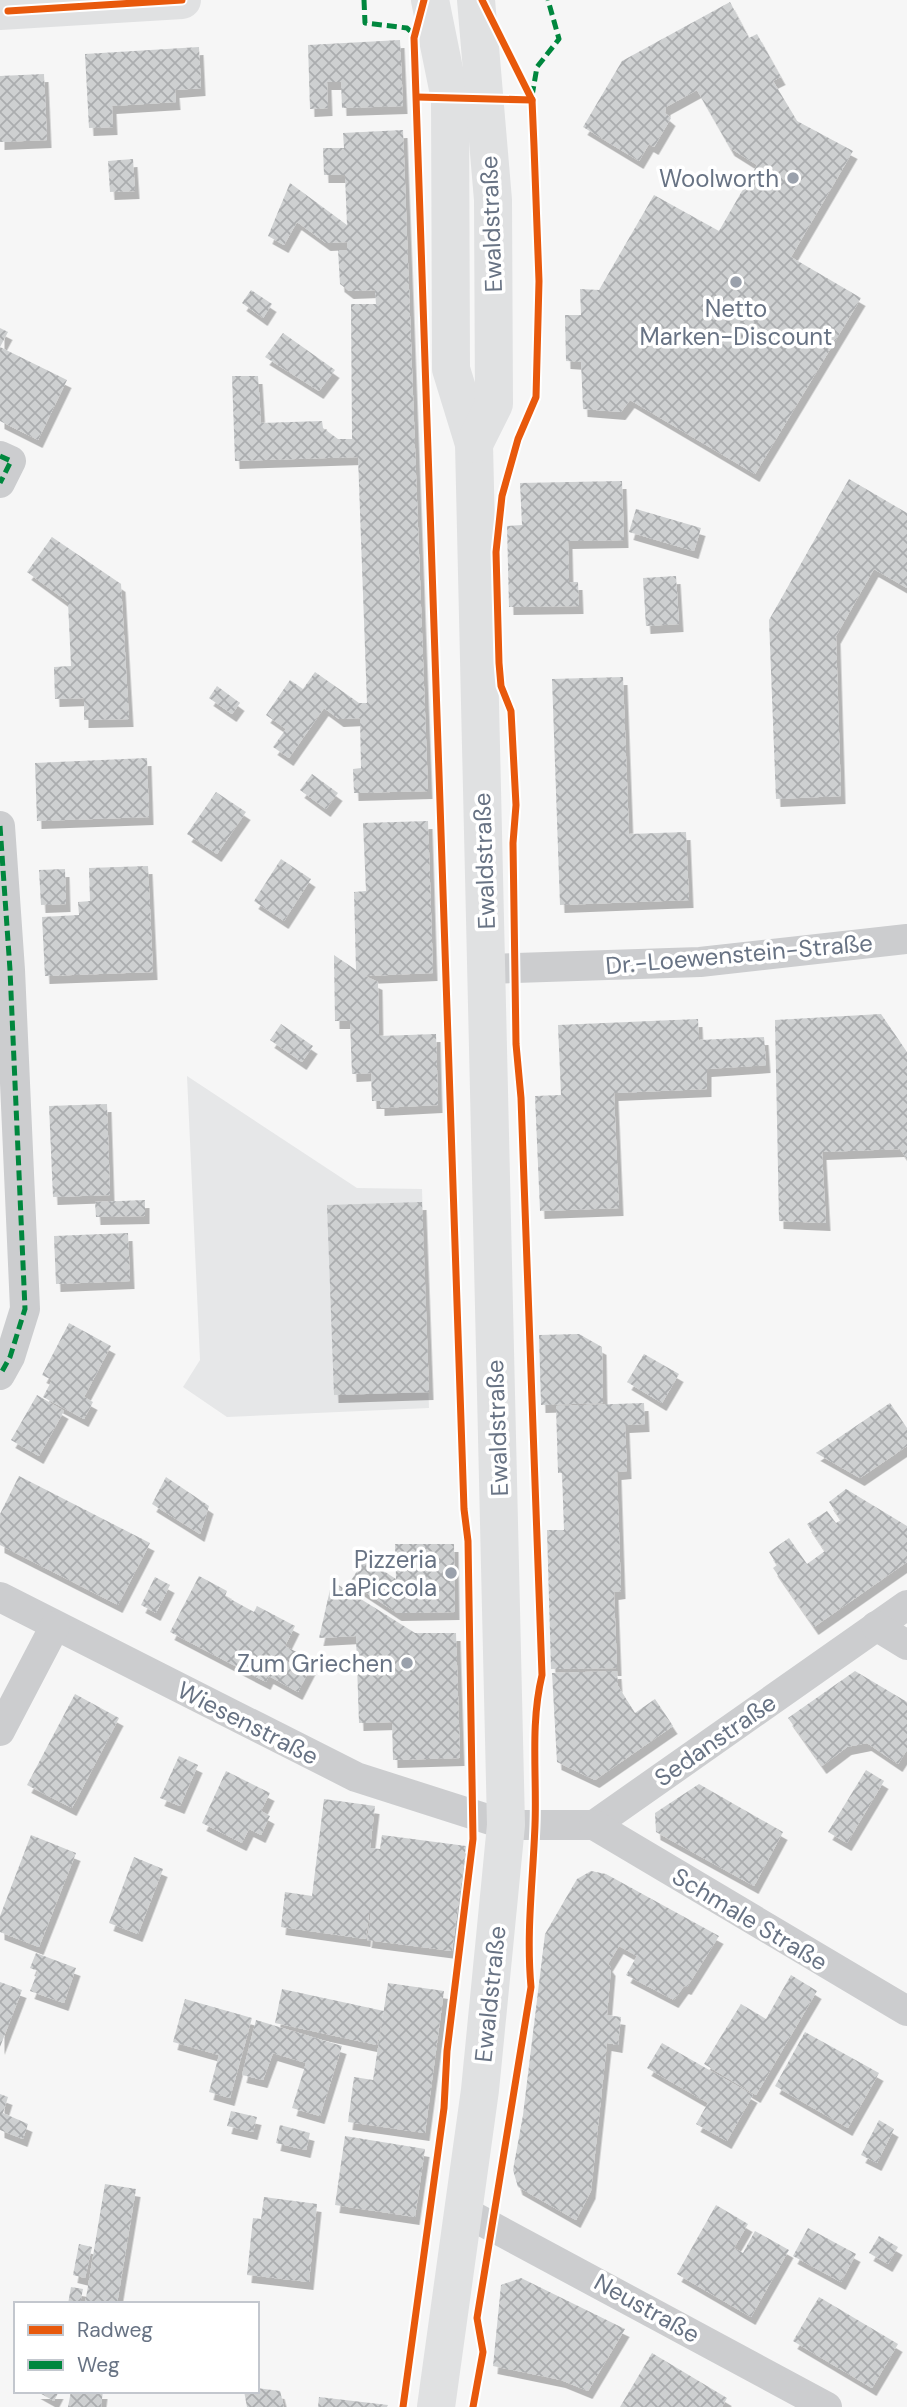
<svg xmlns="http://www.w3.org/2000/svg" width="907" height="2407" font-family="'DM Sans',sans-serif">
<defs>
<pattern id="building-cross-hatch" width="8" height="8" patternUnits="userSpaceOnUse" patternTransform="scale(1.75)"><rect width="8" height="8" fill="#ced0d1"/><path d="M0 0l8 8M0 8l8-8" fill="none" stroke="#abadaf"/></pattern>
<filter id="shadow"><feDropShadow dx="4.5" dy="8" stdDeviation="0" flood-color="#0004"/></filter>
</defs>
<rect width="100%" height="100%" fill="#f6f6f6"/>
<polygon fill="#e6e7e8" points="187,1076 357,1188 422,1189 429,1408 227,1417 183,1387 200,1360"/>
<g fill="url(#building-cross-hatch)" filter="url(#shadow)">
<polygon points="730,2 749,38 757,34 781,77 773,81 797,121 853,151 791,257 861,298 755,474 630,400 621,412 583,409 581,362 566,361 565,315 581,315 580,289 599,290 654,195 719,231 757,165 730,148 697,90 666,107 665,113 671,118 654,147 649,144 639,161 583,127 622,61"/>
<polygon points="400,40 403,106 342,108 341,82 327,82 328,108 310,109 308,45"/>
<polygon points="199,47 201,88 175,90 176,102 112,106 113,127 89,128 85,54"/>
<polygon points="44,74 47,140 0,142 0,76"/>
<polygon points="403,130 428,791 354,793 353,769 361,768 360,718 339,719 324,708 289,758 273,747 286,729 266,715 290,680 303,689 315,672 359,703 367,703 358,457 235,461 232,376 258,376 261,423 322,421 323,428 338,439 352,439 351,304 376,304 375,290 349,291 340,284 338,250 347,250 347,242 326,243 297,222 284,245 268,236 290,183 347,225 345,175 324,175 323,148 344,148 343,133"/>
<polygon points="133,159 135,191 110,192 108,161"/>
<polygon points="251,290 272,304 263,318 242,303"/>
<polygon points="0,328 8,332 0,347 67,380 38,440 0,421"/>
<polygon points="283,333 335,370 319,391 265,357"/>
<polygon points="849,479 907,513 907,588 874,569 836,636 841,796 776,799 769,620"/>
<polygon points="622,481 624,540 568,541 569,582 578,582 579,606 509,607 507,526 522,525 520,483"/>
<polygon points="636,509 701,528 694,551 629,532"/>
<polygon points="52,537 121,584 129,719 84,720 84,698 55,699 54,667 71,666 68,602 27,572"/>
<polygon points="676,576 679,624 646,626 643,578"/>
<polygon points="623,677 629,834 686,832 689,900 560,905 552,679"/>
<polygon points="217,686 240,703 232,714 209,698"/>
<polygon points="147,758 149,817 37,821 35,763"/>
<polygon points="312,774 338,793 326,809 300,790"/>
<polygon points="216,792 246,812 217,854 187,834"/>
<polygon points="428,821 433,973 365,976 378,982 379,1036 436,1034 438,1105 380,1108 380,1101 372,1101 371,1073 352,1074 350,1021 335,1021 334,955 356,970 354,892 366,891 363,823"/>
<polygon points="281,859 311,879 284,921 254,901"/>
<polygon points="148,866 153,972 45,976 42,917 79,915 78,902 90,901 89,868"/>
<polygon points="65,869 66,904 41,905 39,870"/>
<polygon points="881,1014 907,1052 907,1159 900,1149 822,1152 826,1223 779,1221 775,1020"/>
<polygon points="698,1019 699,1040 764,1037 766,1065 707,1069 707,1089 614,1093 619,1208 540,1211 535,1096 561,1095 558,1025"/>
<polygon points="281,1024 313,1046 302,1062 270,1040"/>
<polygon points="107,1104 110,1195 53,1197 49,1106"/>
<polygon points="145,1200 145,1216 96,1217 95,1202"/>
<polygon points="422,1202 429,1392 334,1395 327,1205"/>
<polygon points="128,1233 130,1281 56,1284 54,1236"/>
<polygon points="69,1323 111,1346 84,1397 93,1402 84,1419 43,1397 52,1380 42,1375"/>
<polygon points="579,1334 602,1347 603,1403 541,1405 539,1335"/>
<polygon points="644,1354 679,1374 662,1403 627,1382"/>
<polygon points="37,1395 64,1411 39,1456 11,1440"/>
<polygon points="644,1403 645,1424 625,1425 627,1471 617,1472 621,1591 614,1592 617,1668 551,1669 547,1530 564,1530 562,1473 558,1473 556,1406"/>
<polygon points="890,1403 907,1428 907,1446 860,1478 816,1453"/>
<polygon points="19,1476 150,1543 118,1605 0,1545 0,1514"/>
<polygon points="166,1477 209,1506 200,1534 152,1504"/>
<polygon points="846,1489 907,1526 907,1562 814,1627 773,1568 777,1565 769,1552 789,1538 807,1564 825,1551 807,1524 827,1511 836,1523 841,1520 829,1502"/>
<polygon points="395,1544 454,1544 455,1612 397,1613 350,1582 365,1559 396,1579"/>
<polygon points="199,1576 227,1591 225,1596 254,1612 257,1606 295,1626 285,1646 314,1661 298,1692 269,1676 266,1682 170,1632"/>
<polygon points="155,1577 170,1585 156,1613 141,1605"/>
<polygon points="332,1581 415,1633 456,1633 460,1758 393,1760 392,1722 359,1723 356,1636 319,1638"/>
<polygon points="617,1671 618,1686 635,1713 655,1699 673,1726 595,1780 557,1762 552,1673"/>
<polygon points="855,1671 907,1702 907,1750 898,1764 867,1743 847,1747 822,1766 788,1718"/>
<polygon points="75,1694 119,1718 72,1808 27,1785"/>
<polygon points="179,1756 198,1765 180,1806 160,1798"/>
<polygon points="866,1770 884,1781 847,1843 828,1832"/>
<polygon points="226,1771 270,1793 261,1811 270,1816 261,1835 249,1829 242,1843 202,1823"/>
<polygon points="699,1784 783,1832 754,1886 656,1832 655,1813"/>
<polygon points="324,1799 375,1806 370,1848 380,1849 382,1835 466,1846 452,1951 367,1940 371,1913 357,1911 369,1913 366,1939 281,1927 285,1892 312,1896"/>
<polygon points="31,1835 76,1853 39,1947 0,1932 0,1916"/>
<polygon points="134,1857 163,1869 138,1934 109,1923"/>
<polygon points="591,1871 606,1874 719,1936 687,1987 684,1986 674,2000 626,1975 637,1956 619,1946 608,1964 611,1968 607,2015 621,2017 618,2045 607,2043 591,2191 576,2220 518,2187 513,2170 523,2115 545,1934 577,1879"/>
<polygon points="36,1953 76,1968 64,2003 30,1991 38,1971 30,1968"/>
<polygon points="791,1975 817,1991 756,2095 704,2064 741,2004 766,2019"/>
<polygon points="0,1982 22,1990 0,2047"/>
<polygon points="388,1983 444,1991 425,2133 348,2122 354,2077 373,2080"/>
<polygon points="282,1989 384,2011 377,2045 275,2023"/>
<polygon points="185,1999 252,2018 230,2098 209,2092 219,2055 173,2042"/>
<polygon points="256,2020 342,2046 320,2116 292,2108 306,2063 273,2053 263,2080 242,2075"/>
<polygon points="805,2032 879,2073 848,2128 775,2086"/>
<polygon points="662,2043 753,2095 727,2141 696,2124 708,2103 647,2068"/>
<polygon points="0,2094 8,2097 3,2113 28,2124 23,2139 0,2130"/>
<polygon points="231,2111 257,2117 253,2132 227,2126"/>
<polygon points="879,2120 894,2129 877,2163 861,2155"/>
<polygon points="280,2125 310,2133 306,2150 276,2143"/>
<polygon points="345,2136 425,2149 415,2217 335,2205"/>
<polygon points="105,2184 136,2189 117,2304 85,2304"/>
<polygon points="264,2197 317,2204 309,2282 247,2275 253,2218 261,2219"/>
<polygon points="716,2205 748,2224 734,2248 738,2250 743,2253 755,2231 789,2250 751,2317 677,2274"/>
<polygon points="808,2228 856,2254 841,2282 793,2256"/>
<polygon points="879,2236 898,2247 888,2264 869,2253"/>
<polygon points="79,2244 92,2247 85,2278 73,2275"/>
<polygon points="521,2278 625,2329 588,2391 561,2380 493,2366 501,2285"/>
<polygon points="71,2287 83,2289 80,2304 68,2304"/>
<polygon points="819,2297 898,2344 872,2388 793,2341"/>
<polygon points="652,2353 727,2398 722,2407 620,2407"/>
<polygon points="257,2388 280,2391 284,2407 247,2407 244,2391 257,2391"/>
<polygon points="36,2391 59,2391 54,2401"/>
<polygon points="71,2391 103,2391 101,2407 68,2407"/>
<polygon points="319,2397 388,2405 387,2407 318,2407"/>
</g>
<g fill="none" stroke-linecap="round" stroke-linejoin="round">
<g stroke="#cccdcf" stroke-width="30">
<polyline points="0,456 11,461 0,483"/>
<polyline points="0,826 10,970 25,1309 10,1357 0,1375"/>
<polyline points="488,969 700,962 907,939"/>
<polyline points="0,1597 356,1777 506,1825 594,1825 907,1605"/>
<polyline points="876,1626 907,1645"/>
<polyline points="0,1731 55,1626"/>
<polyline points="594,1825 907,2011"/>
<polyline points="465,2212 827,2407"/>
</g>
<g stroke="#e0e1e2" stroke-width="38">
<polyline points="430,0 450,99 451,369 474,444 506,1825 480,2090 436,2407"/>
<polyline points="0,11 182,0"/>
<polyline points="474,444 494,404 493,200 476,0"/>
</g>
<g stroke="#00873e" stroke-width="5" stroke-dasharray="10 5" stroke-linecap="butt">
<polyline points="364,0 365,23 407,28 415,36"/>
<polyline points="532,96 537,67 559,39 548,0"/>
<polyline points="0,456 11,461 0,483"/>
<polyline points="0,826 10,970 25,1309 10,1357 0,1375"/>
</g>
<g stroke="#fff" stroke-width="11">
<g id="cycleway">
<polyline points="8,11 182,0"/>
<polyline points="417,97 532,100"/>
<polyline points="403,2407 444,2108 447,2051 473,1839 468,1541 464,1509 414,38 424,0"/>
<path d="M473,2407L483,2352L477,2318L531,1987C526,1932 533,1880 535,1825C537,1775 530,1725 542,1675L521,1098L516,1044L513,843L516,805L511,711L501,686L499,663L496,552L502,496L518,439L536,397L539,281L534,146L532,100L482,0"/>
</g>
</g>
<use href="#cycleway" stroke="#e8590c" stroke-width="7"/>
</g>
<g fill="#9aa1ac" stroke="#fff" stroke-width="2.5">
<circle cx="793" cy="178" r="7"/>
<circle cx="736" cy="282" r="7"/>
<circle cx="451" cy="1573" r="7"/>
<circle cx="407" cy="1663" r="7"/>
</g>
<g text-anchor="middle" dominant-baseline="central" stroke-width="7" stroke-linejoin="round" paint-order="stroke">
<g font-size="24" fill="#687384" stroke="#fff" text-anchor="end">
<text x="779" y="178">Woolworth</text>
<text x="736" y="308" text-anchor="middle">Netto<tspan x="736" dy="28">Marken-Discount</tspan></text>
<text x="437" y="1559">Pizzeria<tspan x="437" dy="28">LaPiccola</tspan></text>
<text x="393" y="1663">Zum Griechen</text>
</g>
<g font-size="24" fill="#687384" stroke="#fff">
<text transform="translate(491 224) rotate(-92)">Ewaldstraße</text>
<text transform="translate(484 861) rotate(-92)">Ewaldstraße</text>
<text transform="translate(739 954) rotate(-5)">Dr.-Loewenstein-Straße</text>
<text transform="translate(497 1428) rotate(-92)">Ewaldstraße</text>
<text transform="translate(248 1723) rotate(27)">Wiesenstraße</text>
<text transform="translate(715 1740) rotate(-35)">Sedanstraße</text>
<text transform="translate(750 1919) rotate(31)">Schmale Straße</text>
<text transform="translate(490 1994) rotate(-84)">Ewaldstraße</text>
<text transform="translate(647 2308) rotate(29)">Neustraße</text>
</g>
</g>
<rect x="14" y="2302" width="245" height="91" fill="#ffffff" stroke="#c3c7ce" stroke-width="2"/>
<rect x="28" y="2325" width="35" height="10" fill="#e8590c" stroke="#c3c7ce" stroke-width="2"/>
<text x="77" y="2337" font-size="21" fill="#687384">Radweg</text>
<rect x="28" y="2360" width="35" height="10" fill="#00873e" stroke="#c3c7ce" stroke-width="2"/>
<text x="77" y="2372" font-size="21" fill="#687384">Weg</text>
</svg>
